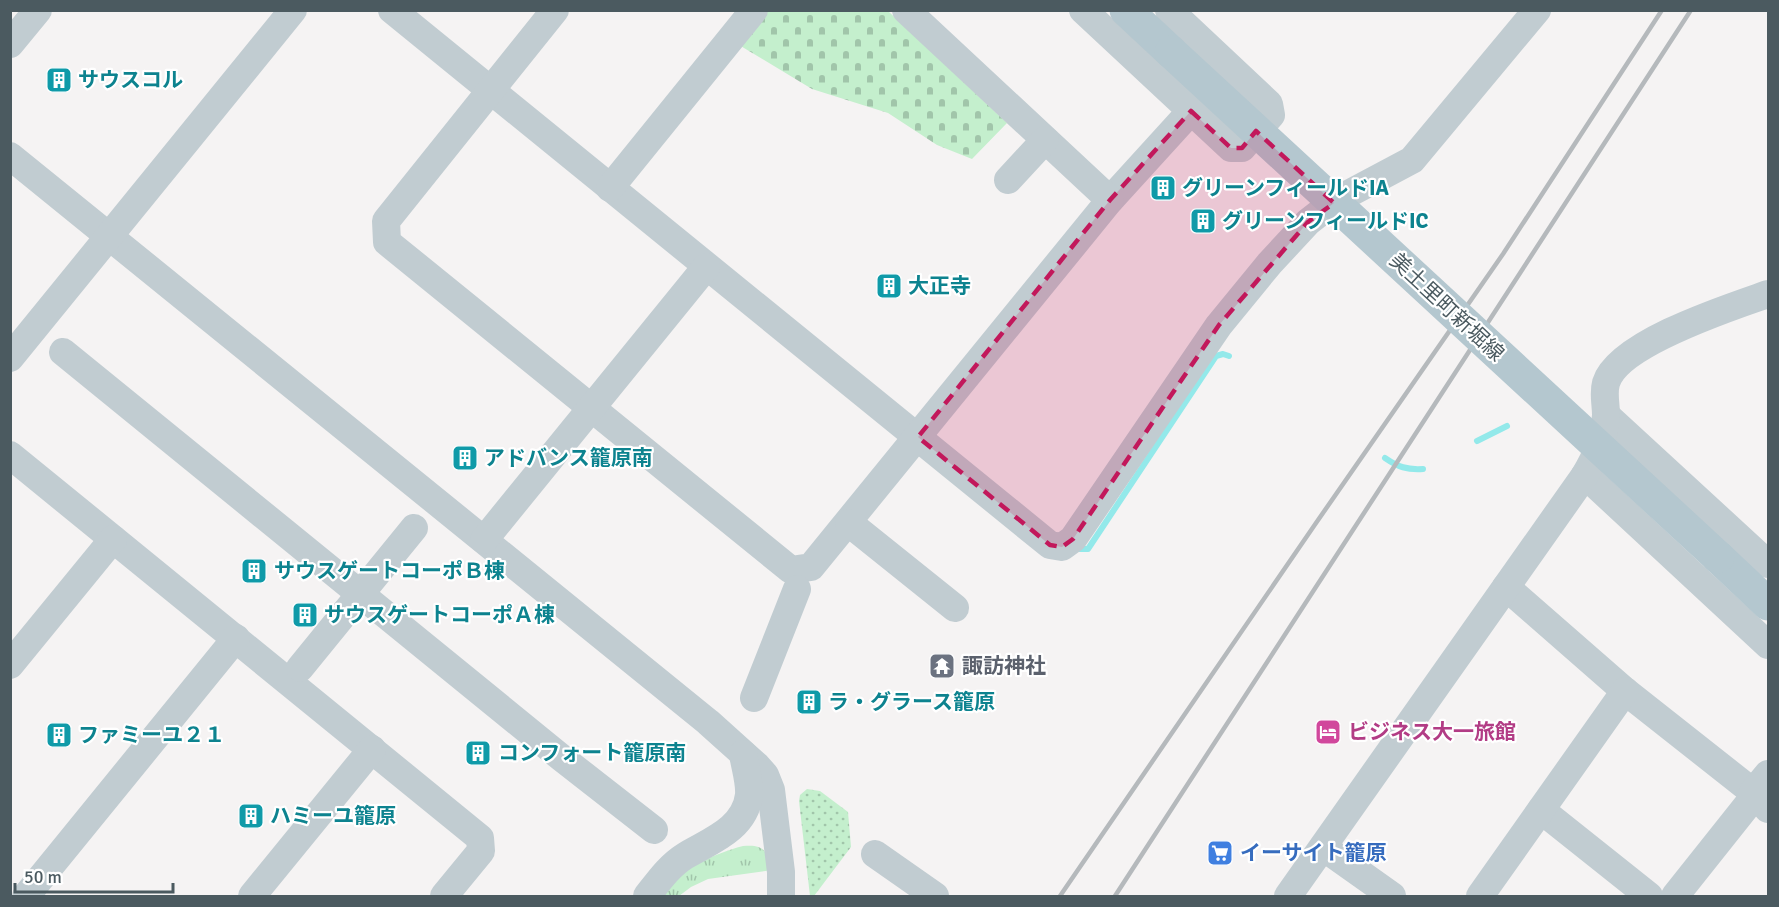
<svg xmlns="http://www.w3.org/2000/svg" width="1779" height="907" font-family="Signika,'Noto Sans JP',sans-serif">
<defs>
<pattern id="grass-tufts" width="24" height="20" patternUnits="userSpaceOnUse" patternTransform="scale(1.5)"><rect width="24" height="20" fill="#c4efcd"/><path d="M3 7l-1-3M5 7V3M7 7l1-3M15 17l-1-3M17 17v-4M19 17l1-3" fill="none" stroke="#a1c5aa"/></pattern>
<pattern id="cemetery-stones" width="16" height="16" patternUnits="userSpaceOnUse" patternTransform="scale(1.5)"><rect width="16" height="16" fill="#c4efcd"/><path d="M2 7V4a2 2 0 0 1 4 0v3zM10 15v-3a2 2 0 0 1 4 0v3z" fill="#a1c5aa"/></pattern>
<pattern id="park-dots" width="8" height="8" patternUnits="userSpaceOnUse" patternTransform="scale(1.5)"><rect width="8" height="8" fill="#c4efcd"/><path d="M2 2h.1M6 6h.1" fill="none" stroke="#a1c5aa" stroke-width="1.8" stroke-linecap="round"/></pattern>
</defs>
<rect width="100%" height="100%" fill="#f5f3f3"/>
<path fill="url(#grass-tufts)" d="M743,846C765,844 766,851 772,870L708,879L691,887L679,896H659C678,871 712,854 743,846Z"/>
<polygon fill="url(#cemetery-stones)" points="767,11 888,11 1007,123 972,159 937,145 888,113 812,89 739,45"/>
<polygon fill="url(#park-dots)" points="807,789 820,791 848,812 851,847 814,896 810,896 799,801 800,795"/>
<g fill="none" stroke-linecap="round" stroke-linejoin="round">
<g stroke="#93e9ea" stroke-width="6">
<polyline points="1477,441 1507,426"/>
<path d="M1385,458C1398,467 1407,470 1423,469"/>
<polyline points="1080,549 1088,549 1216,356 1223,354 1229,356"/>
</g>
<g stroke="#c1ccd1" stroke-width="28">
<polyline points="392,10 1050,545 1062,547 1073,539 1219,325 1269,264 1308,222 1335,201 1412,160 1537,10"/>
<polyline points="555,10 386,221 387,242 791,570 811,567 1110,200 1191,111"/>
<polyline points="906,10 1110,200"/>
<polyline points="1083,10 1231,148 1242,148 1271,115 1269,104 1169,10"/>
<polyline points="10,44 38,10"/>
<polyline points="10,156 708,722 757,766 765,775 771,790 781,872 781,896"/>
<polyline points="1008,180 1045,140"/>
<polyline points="610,188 754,10"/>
<polyline points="63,352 563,759 654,830"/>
<polyline points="10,358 293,10"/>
<polyline points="1606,415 1768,564"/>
<polyline points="10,455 480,838 481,851 444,896"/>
<polyline points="1585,475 1768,645"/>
<polyline points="849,523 955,608"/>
<polyline points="484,540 706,267"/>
<polyline points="1506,587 1625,691 1753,792 1768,809"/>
<polyline points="10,665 113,539"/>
<polyline points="300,668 414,528"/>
<polyline points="754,698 797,589"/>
<polyline points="1541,810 1649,896"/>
<polyline points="1323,847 1392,896"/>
<polyline points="875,854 935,896"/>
<polyline points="26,896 236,638"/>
<polyline points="252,896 372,749"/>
<path d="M647,896C658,882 669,866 685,856C710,841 745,829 749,795C750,782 745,767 743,754"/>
<path d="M1288,896L1585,475C1596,456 1605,437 1606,415C1606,403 1603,394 1606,383C1618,343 1731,307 1768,294"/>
<polyline points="1480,896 1625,691"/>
<polyline points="1675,896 1749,803 1753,792 1768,774"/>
</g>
<g stroke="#b4c7cf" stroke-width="33">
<polyline points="1126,10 1171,52"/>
<polyline points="1718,557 1768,604"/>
</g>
<g stroke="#b5b9bc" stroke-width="4.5">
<polyline points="1060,896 1316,523 1503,254 1662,10"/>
<polyline points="1115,896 1691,10"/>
</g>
<polyline stroke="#b4c7cf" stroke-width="33" points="1171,52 1718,557"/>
</g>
<path fill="#c2185b" fill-opacity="0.2" stroke="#c2185b" stroke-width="4.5" stroke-dasharray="12 8" stroke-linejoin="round" d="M1191,111L1231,148H1242L1256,131L1334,203L1308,222L1219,325L1073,539L1062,547L1050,545L918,437L1110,200Z"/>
<defs>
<g id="building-square" transform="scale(1.35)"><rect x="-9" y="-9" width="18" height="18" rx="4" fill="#0f9aa8" stroke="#fff"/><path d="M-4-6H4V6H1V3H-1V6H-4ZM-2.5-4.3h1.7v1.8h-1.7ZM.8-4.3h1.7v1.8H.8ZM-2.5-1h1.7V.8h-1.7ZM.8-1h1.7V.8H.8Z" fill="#fff"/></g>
<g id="temple-square" transform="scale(1.35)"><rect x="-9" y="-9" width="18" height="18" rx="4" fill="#6b7280" stroke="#fff"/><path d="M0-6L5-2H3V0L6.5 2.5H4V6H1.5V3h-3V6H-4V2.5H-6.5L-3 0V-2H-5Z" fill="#fff"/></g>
<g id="hotel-square" transform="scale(1.35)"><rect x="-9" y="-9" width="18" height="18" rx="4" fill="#d1479c" stroke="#fff"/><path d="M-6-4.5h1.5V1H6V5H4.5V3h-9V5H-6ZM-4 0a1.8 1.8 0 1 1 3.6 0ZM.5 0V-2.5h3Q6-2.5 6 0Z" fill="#fff"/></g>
<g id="supermarket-square" transform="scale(1.35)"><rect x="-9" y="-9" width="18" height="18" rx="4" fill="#3f7fe0" stroke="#fff"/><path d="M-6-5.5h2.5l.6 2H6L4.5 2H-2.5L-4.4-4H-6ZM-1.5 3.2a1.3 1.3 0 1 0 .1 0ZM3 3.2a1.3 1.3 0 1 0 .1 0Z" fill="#fff"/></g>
</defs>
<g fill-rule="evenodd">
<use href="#building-square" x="59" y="80"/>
<use href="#building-square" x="1163" y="188"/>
<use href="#building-square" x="1203" y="221"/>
<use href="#building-square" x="889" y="286"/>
<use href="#building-square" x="465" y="458"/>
<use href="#building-square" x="254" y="571"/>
<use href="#building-square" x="305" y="615"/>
<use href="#temple-square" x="942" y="666"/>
<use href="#building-square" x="809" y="702"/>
<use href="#hotel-square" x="1328" y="732"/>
<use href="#building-square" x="59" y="735"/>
<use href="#building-square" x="478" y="753"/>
<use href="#building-square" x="251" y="816"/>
<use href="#supermarket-square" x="1220" y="853"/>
</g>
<g text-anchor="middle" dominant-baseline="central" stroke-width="4.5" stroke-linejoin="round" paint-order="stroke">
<g font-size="21" font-weight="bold" fill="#0d838f" stroke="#fff" text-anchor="start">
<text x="78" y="80">サウスコル</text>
<text x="1182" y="188">グリーンフィールドIA</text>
<text x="1222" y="221">グリーンフィールドIC</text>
<text x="908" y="286">大正寺</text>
<text x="484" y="458">アドバンス籠原南</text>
<text x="274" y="571">サウスゲートコーポＢ棟</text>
<text x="324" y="615">サウスゲートコーポＡ棟</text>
<text x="828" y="702">ラ・グラース籠原</text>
<text x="78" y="735">ファミーユ２１</text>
<text x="498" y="753">コンフォート籠原南</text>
<text x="270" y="816">ハミーユ籠原</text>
</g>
<g font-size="21" fill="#4b5a60" stroke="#fff">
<text transform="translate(1447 307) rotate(43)">美土里町新堀線</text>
</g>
<g font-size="21" font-weight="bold" fill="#5b616d" stroke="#fff" text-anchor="start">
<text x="962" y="666">諏訪神社</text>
</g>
<g font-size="21" font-weight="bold" fill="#b23c85" stroke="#fff" text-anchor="start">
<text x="1348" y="732">ビジネス大一旅館</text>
</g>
<g font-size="21" font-weight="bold" fill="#366cbe" stroke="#fff" text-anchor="start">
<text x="1240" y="853">イーサイト籠原</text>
</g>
</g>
<rect width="1779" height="907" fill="none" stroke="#4b5a60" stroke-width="24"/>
<path d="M15 883v9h158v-9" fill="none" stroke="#4b5a60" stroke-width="3"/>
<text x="24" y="883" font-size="18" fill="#4b5a60" stroke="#ffffff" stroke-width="4.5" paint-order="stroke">50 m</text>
</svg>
